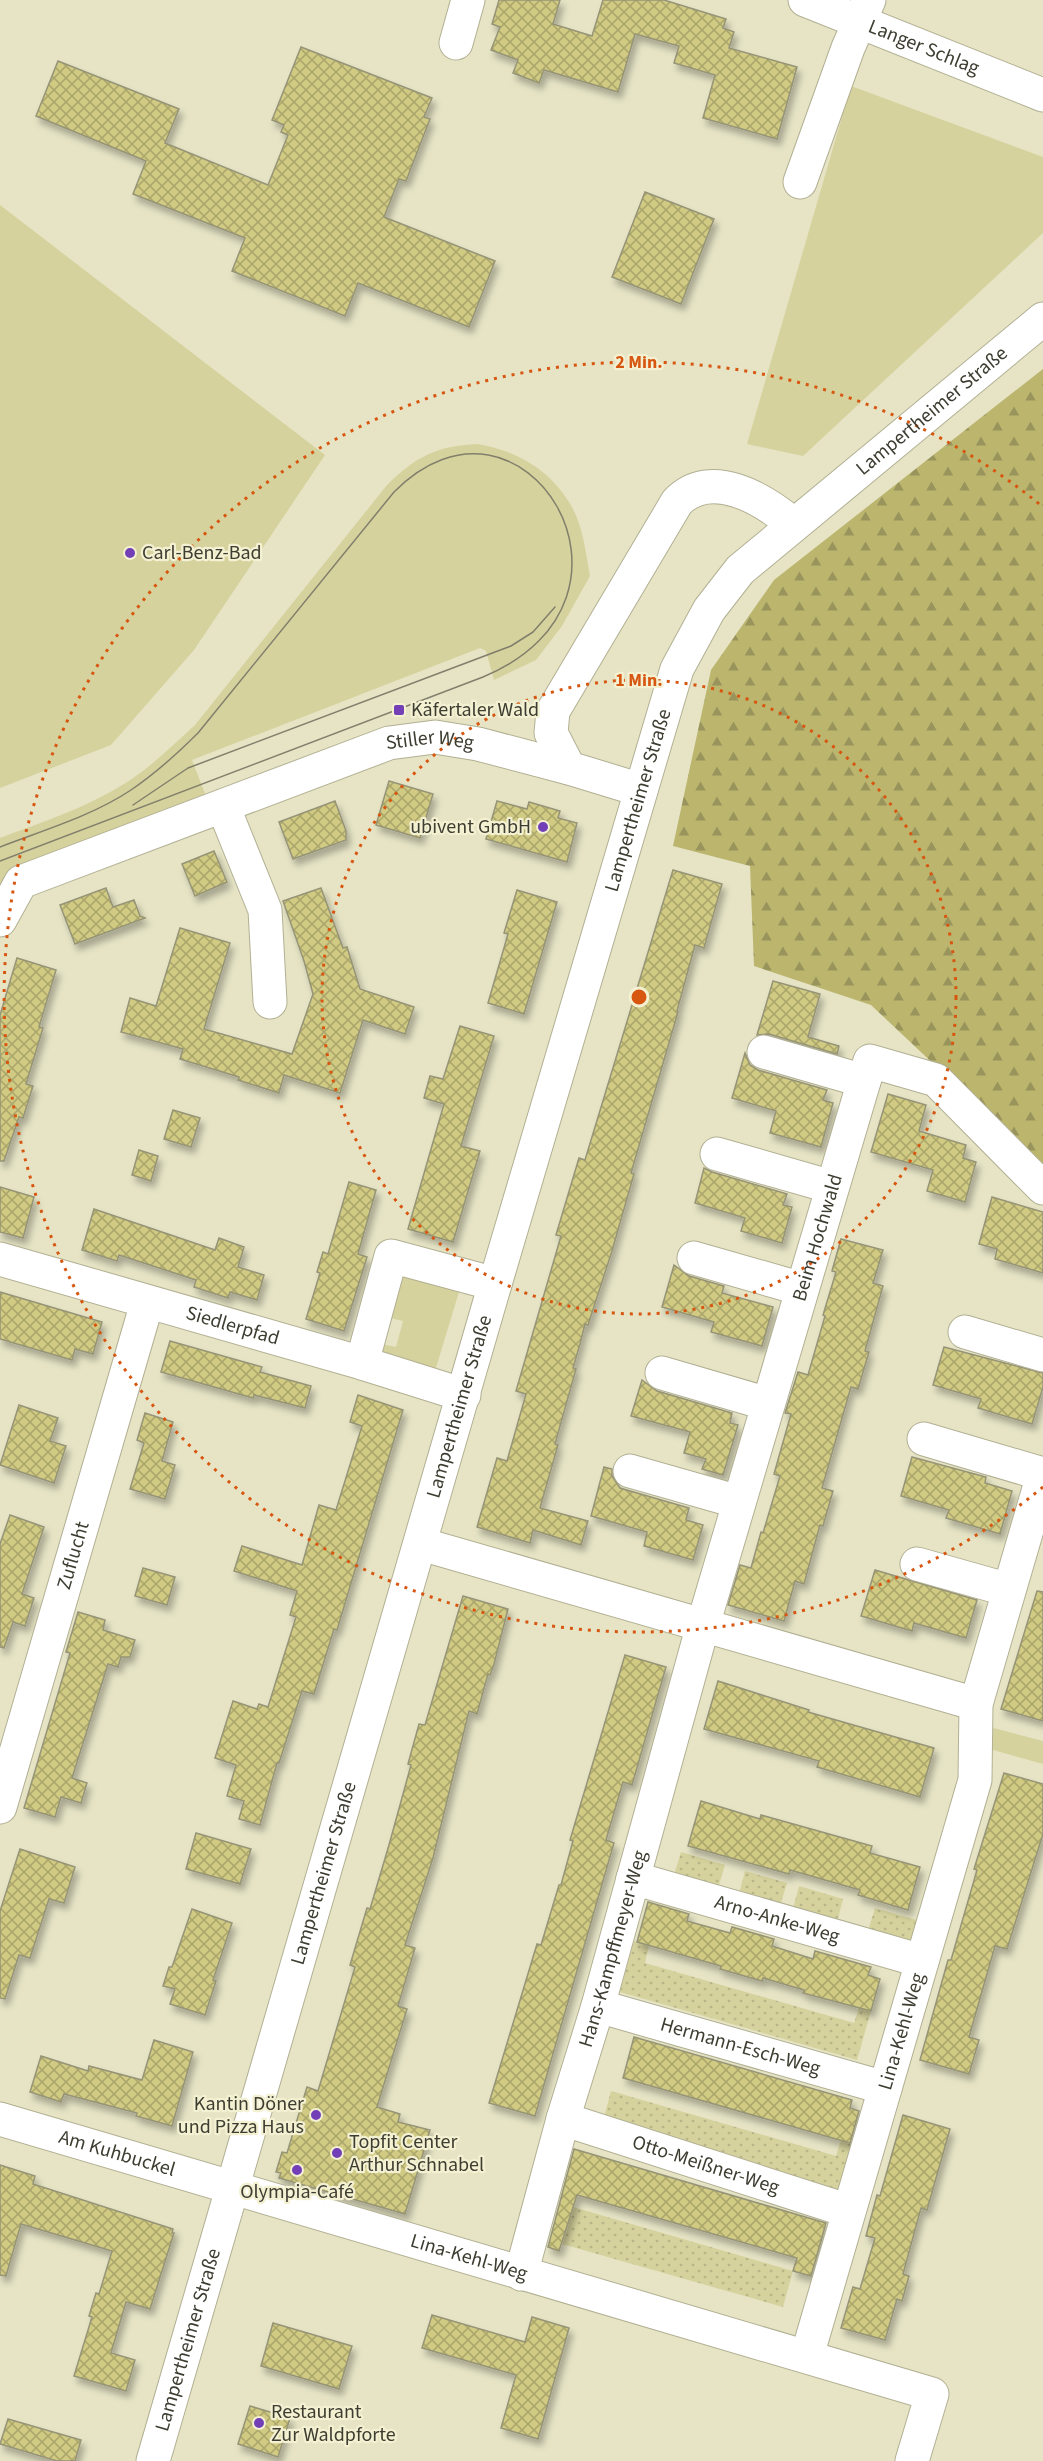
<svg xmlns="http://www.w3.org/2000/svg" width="1043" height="2461" font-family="'Source Sans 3',sans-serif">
<defs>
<pattern id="forest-firs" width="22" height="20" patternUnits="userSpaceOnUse" patternTransform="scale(1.5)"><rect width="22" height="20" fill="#bbb56e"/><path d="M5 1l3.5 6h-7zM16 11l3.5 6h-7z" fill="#99945b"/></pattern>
<pattern id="garden-dots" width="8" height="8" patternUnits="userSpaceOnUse" patternTransform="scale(1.5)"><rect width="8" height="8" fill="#d6d29d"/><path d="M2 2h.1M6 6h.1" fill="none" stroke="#b9b588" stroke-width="1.8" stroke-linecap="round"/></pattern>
<pattern id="building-cross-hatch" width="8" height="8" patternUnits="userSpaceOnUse" patternTransform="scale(1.5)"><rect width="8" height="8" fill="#d0ca82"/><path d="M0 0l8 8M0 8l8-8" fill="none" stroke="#aaa56b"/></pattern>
<filter id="shadow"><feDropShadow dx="3.5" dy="6" stdDeviation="3" flood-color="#0004"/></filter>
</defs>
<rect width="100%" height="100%" fill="#e6e4c5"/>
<g fill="#d6d29d">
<polygon points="851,86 1043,157 1043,233 803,456 747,444"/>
<polygon points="0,205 325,455 194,650 111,745 0,788"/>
<path d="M478,444C518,451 552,471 572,507C583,527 586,554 590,576L562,626L536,660L494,680L486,651L480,648L192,760L209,804L0,884V838C42,822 86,808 124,784C150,768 172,746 195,725L387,485C417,456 436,446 478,444Z"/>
<polygon points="397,1273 462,1282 435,1371 379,1357 382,1344 396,1347 403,1321 382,1316"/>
<polygon points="986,1726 1043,1741 1043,1764 986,1748"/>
</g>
<polygon fill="url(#forest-firs)" points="1043,369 1043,1167 871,1005 754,966 750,866 673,846 711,670 774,580"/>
<g fill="url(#garden-dots)">
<polygon points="681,1852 725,1865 718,1888 674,1875"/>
<polygon points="745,1871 787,1883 780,1906 739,1894"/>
<polygon points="799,1886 843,1899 837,1922 793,1909"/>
<polygon points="875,1908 920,1921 914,1944 868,1931"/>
<polygon points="634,1941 649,1946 645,1963 854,2023 859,2008 871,2011 857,2060 620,1992"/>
<polygon points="611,2091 836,2156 841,2140 852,2144 838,2193 602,2125"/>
<polygon points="573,2207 793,2271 783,2307 562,2244"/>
</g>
<g fill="url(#building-cross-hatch)" stroke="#969477" stroke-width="1.5" filter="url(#shadow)">
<polygon points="499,0 560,0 553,24 592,36 603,0 664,0 726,19 723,28 734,32 729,48 797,67 777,139 703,118 715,75 674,63 679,46 635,34 618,92 544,70 539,83 513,73 518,60 491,50 500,27 492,24"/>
<polygon points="301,47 432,98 424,117 430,119 406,181 399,179 384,217 495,261 469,327 358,283 345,316 232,271 245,238 133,194 146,161 36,116 58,61 179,109 165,143 268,185 288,135 281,132 284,125 272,120"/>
<polygon points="645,192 714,219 681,304 612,277"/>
<polygon points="389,781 433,794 420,838 376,825"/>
<polygon points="335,801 346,831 346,840 293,859 279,822"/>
<polygon points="497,801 527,809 529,802 560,811 558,818 577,823 567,862 486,839"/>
<polygon points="214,851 227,882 195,896 182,864"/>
<polygon points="673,870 722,884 704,948 695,945 677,1011 678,1012 631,1173 634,1174 612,1251 588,1325 585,1324 580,1344 573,1368 576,1369 555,1444 558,1445 540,1508 588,1521 581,1545 533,1530 530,1543 477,1527 497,1458 507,1461 526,1394 516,1391 561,1236 556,1235 579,1158 585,1160"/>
<polygon points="106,888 113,907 134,900 140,916 145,918 75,944 60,905"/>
<polygon points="321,888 343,948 347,947 360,989 414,1007 405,1034 363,1020 340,1093 284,1075 279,1093 238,1080 239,1077 180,1059 183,1049 121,1032 130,998 156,1006 180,928 230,943 204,1029 292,1054 313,994 304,961 283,901"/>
<polygon points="517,890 557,902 524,1014 488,1003 508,934 504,933"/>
<polygon points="17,958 56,970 39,1027 43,1028 26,1084 33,1086 23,1118 19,1117 4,1161 0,1161 0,1015"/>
<polygon points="773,981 820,994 808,1037 839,1046 837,1054 769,1034 757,1035"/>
<polygon points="460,1026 494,1036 461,1146 480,1151 453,1242 408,1229 444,1104 424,1098 430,1076 443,1079"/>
<polygon points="745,1053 750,1065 758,1070 827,1090 823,1100 833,1103 821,1147 770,1133 776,1111 732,1098"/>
<polygon points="888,1094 926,1105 919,1131 966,1145 963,1158 976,1162 965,1202 927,1191 933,1170 871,1152"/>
<polygon points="173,1110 200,1118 191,1147 164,1139"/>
<polygon points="139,1150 158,1156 151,1181 132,1175"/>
<polygon points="704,1168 712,1172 787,1194 783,1205 792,1207 782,1243 741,1231 745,1218 695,1203"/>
<polygon points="349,1182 376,1190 358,1254 367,1257 344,1331 306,1319 320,1273 317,1272 323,1252 328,1254"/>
<polygon points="0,1187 34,1197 23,1238 0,1232"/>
<polygon points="992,1197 1043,1212 1043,1273 995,1259 997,1249 979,1244"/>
<polygon points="94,1209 215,1250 219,1238 244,1247 238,1267 264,1275 257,1300 230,1292 228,1298 194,1287 196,1280 119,1255 117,1261 82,1250"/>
<polygon points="841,1239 883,1250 873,1283 883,1286 865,1351 869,1352 858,1389 851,1387 822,1488 833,1491 823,1526 820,1525 804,1584 795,1581 784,1621 728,1605 740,1565 751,1568 761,1532 763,1533 780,1476 774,1474 791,1414 785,1413 798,1372 808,1375 825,1316 823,1315 836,1272 832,1271"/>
<polygon points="674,1265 689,1276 724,1286 722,1293 773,1307 762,1346 711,1332 714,1322 662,1307"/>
<polygon points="0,1292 102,1322 93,1354 75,1349 72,1360 0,1339"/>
<polygon points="170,1341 262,1367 260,1372 311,1386 305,1408 254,1395 253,1398 161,1372"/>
<polygon points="944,1347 1043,1373 1043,1387 1032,1424 978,1408 981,1399 933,1385"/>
<polygon points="642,1380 657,1391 732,1413 730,1423 738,1425 723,1475 702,1469 706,1459 684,1453 690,1432 631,1416"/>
<polygon points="358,1395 403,1410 337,1630 334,1629 314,1694 302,1691 279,1763 277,1763 260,1825 239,1819 244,1801 227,1796 236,1765 215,1758 233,1701 257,1709 259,1704 268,1707 296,1617 290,1615 297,1591 234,1571 242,1546 302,1565 319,1505 336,1510 362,1426 350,1422"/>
<polygon points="19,1405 58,1418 50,1441 66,1446 54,1483 0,1465"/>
<polygon points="145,1413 173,1422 162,1461 175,1465 165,1499 130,1489 144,1443 137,1440"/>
<polygon points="912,1457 986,1477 985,1483 1012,1491 1000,1534 946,1518 949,1510 901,1496"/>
<polygon points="604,1467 612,1469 612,1476 620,1488 689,1508 686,1520 703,1525 693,1560 644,1546 647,1532 591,1516"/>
<polygon points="10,1515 44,1527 22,1594 34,1598 25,1626 13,1622 4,1648 0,1647 0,1544"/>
<polygon points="143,1568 175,1577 167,1605 135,1596"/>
<polygon points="875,1570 977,1600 966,1638 914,1623 912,1631 861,1616"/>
<polygon points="1037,1591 1043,1592 1043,1721 1001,1709"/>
<polygon points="463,1596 508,1609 494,1664 490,1675 488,1674 477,1714 469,1711 433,1858 405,1945 415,1948 398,2006 407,2009 377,2107 400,2114 398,2122 430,2130 405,2214 279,2178 281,2173 276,2172 282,2152 287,2153 307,2087 318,2091 355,1967 350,1965 367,1908 370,1909 389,1845 411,1765 408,1764 419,1724 425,1725"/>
<polygon points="78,1612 105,1620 103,1630 135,1640 130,1657 121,1657 118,1667 108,1664 72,1778 87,1783 81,1803 61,1797 55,1817 24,1808 70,1653 66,1652"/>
<polygon points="625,1655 666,1667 632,1785 623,1782 606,1840 614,1843 535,2116 489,2103 537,1944 541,1945 559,1885 561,1885 573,1841 570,1840"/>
<polygon points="718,1681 809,1710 808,1712 934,1748 920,1797 817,1767 819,1761 704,1729"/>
<polygon points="1004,1773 1043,1784 1043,1834 1007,1949 995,1946 969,2037 979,2040 969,2074 920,2060 948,1960 951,1960 977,1870 974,1869"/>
<polygon points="701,1801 760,1819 761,1815 872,1846 870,1853 920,1867 908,1910 858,1895 860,1890 790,1870 789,1874 688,1846"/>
<polygon points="196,1833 251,1849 240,1884 186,1869"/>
<polygon points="20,1849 75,1867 64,1903 49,1899 30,1958 19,1955 5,1999 0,1998 0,1911"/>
<polygon points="648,1902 689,1914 687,1921 730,1933 732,1927 774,1939 772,1946 813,1959 815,1951 871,1967 868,1975 880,1979 871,2011 803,1993 804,1990 763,1978 762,1981 720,1969 721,1966 637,1942"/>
<polygon points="192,1909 232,1923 213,1980 216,1981 205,2015 170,2004 175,1989 163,1986 169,1967 172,1967"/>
<polygon points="634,2037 852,2100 850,2108 859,2111 850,2143 623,2078"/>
<polygon points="154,2040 193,2052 172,2126 136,2116 137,2113 64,2094 61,2102 30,2092 41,2056 88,2071 89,2066 142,2080"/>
<polygon points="903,2115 950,2129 927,2210 921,2208 903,2274 909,2276 902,2301 897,2299 885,2340 841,2328 853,2287 860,2289 875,2238 866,2236 877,2195 880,2196"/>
<polygon points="574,2149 826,2223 811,2276 793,2271 797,2258 577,2195 559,2251 548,2247"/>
<polygon points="0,2165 35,2176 33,2184 173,2229 172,2233 174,2233 150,2309 126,2302 111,2353 135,2360 126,2391 74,2376 92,2317 89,2316 96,2293 99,2294 112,2251 21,2224 6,2276 0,2275"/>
<polygon points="432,2315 525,2342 532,2317 569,2328 538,2439 501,2428 516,2375 422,2348"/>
<polygon points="273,2323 352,2346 339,2389 261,2366"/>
<polygon points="250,2406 290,2418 278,2457 238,2444"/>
<polygon points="8,2419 81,2440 75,2461 57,2461 0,2444"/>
</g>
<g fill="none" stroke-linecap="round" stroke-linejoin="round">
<g stroke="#b2b093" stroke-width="35">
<g id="minor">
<path id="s1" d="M805,0L1043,95"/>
<polyline points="456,43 468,0"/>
<polyline points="800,182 848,48 869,0"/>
<path d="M569,768L551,733L553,711L677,502C711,467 763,499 793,524"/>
<polyline points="223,806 265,910 270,1002"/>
<path id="s2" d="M0,920L21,882L389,743L435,737L478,744L569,768L641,790"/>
<polyline points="764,1052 864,1081"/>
<polyline points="717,1154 832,1187"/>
<polyline points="694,1258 802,1289"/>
<path id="s3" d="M0,1259L362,1363L464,1395"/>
<polyline points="965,1332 1043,1355"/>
<polyline points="362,1363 391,1256 495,1284"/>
<polyline points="662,1373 768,1404"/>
<polyline points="924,1439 1043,1474"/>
<polyline points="630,1471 739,1502"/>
<polyline points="421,1544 976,1704"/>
<polyline points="917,1564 1009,1590"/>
<path id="s4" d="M0,1807L147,1303"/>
<path id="s5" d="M633,1878L922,1961"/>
<path id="s6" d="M598,2006L885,2088"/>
<path id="s7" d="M0,2119L932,2394L912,2461"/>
<path id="s8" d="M563,2119L849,2211"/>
<path id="s9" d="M521,2274L563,2119L598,2006L703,1625L870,1061L936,1080L1043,1188"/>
<path id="s10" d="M807,2356L975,1780L976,1704L1043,1475"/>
<path id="s11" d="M153,2461L495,1284L677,669L709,610L740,570L1043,319"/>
</g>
</g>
<use href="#minor" stroke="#fff" stroke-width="33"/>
<g stroke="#817f6c" stroke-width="1.5">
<polyline points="133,805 188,768 511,646 533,632 555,607"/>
<path d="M0,847C44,830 92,816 131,790C156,773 177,754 198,733L394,492C522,362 671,599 483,677L0,861"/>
</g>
</g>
<g fill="none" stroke="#d75610" stroke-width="3" stroke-dasharray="3 6">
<circle cx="639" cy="997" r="317"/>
<path d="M1043 1487A635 635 0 1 1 1043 507"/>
</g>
<g fill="#723fb7" stroke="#f3f1d2" stroke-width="2">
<circle cx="130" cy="553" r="6"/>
<rect x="393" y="704" width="12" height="12" rx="3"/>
<circle cx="543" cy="827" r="6"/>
<circle cx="316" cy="2115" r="6"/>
<circle cx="337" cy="2153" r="6"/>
<circle cx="297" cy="2170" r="6"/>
<circle cx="259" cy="2423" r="6"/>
</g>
<g text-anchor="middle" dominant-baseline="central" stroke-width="4.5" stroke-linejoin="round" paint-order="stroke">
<g font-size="20" fill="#3e3d31" stroke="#f3f1d2">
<text stroke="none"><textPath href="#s1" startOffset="128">Langer Schlag</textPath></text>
<text stroke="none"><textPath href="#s11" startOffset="2234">Lampertheimer Straße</textPath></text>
<text stroke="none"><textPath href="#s2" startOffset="478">Stiller Weg</textPath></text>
<text stroke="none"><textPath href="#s11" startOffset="1730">Lampertheimer Straße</textPath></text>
<text stroke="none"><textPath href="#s9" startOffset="1078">Beim Hochwald</textPath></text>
<text stroke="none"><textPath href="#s3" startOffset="242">Siedlerpfad</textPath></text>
<text stroke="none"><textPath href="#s11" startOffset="1098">Lampertheimer Straße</textPath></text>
<text stroke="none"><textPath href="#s4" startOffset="262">Zuflucht</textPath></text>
<text stroke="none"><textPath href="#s11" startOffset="612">Lampertheimer Straße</textPath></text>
<text stroke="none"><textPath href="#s5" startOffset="150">Arno-Anke-Weg</textPath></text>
<text stroke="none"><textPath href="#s9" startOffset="338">Hans-Kampffmeyer-Weg</textPath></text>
<text stroke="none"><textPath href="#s10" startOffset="338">Lina-Kehl-Weg</textPath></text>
<text stroke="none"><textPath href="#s6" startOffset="148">Hermann-Esch-Weg</textPath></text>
<text stroke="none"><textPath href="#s7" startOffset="122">Am Kuhbuckel</textPath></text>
<text stroke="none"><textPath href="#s8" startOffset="150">Otto-Meißner-Weg</textPath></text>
<text stroke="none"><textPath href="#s7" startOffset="489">Lina-Kehl-Weg</textPath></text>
<text stroke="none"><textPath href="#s11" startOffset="126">Lampertheimer Straße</textPath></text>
</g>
<g font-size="20" fill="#3e3d31" stroke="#f3f1d2" text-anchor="start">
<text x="142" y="553">Carl-Benz-Bad</text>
<text x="411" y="710">Käfertaler Wald</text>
<text x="531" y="827" text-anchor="end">ubivent GmbH</text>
<text x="304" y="2104" text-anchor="end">Kantin Döner<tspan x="304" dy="23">und Pizza Haus</tspan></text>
<text x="349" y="2142">Topfit Center<tspan x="349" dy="23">Arthur Schnabel</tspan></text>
<text x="297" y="2192" text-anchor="middle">Olympia-Café</text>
<text x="271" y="2412">Restaurant<tspan x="271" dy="23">Zur Waldpforte</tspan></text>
</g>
</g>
<circle cx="639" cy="997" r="9" fill="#d75610" stroke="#f3f1d2" stroke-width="3"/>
<g font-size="18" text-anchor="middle" font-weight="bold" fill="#d75610" stroke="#f3f1d2" stroke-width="4.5" stroke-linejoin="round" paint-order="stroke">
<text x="639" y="368">2 Min.</text>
<text x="639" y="686">1 Min.</text>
</g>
</svg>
